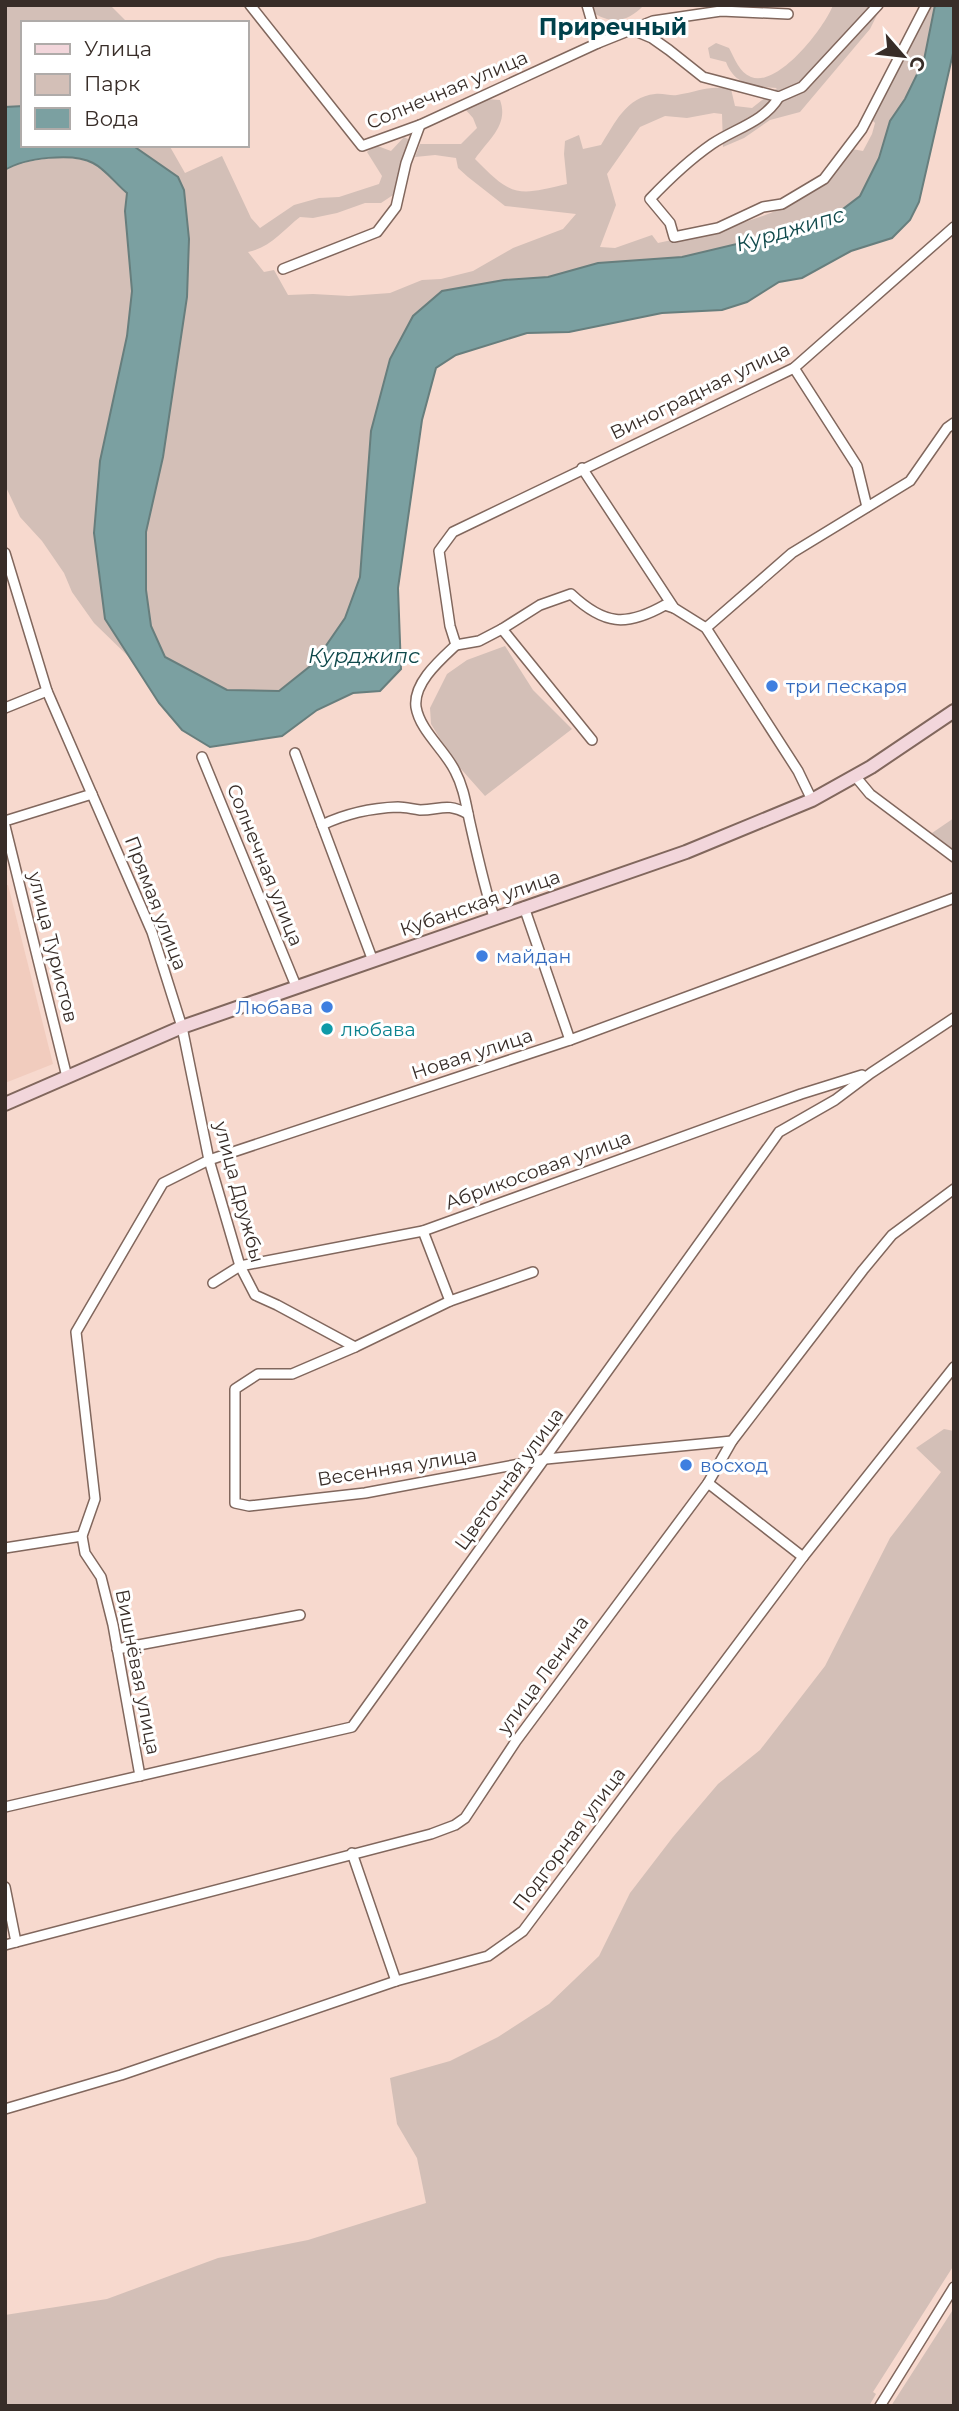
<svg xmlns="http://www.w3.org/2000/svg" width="959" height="2411" font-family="Montserrat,sans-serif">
<rect width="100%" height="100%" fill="#f7d9ce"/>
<polygon fill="#f1ccbe" points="5,885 8,885 53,1064 5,1083"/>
<g fill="#d3bfb7">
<polygon points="5,5 110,5 127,22 23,23 23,106 5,107"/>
<path d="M591,5H644C628,22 612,25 592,12Z"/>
<path d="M833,5H882L870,29L800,112L770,120L744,138L723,147L722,114L714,113L687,118L665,116L640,127L607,174L616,205L600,247L615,248L652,235L658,243C712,231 781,219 824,182C835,173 844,161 852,149L863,151L872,134L875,123L871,119L928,5H935L924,60L905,99L890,121L879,158L860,196L831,218L783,233L682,257L598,263L548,277L504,280L442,291L413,316L371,431L360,577L345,618L314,663L279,691L227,690L165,657L151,626L146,590V532L163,457L187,297L189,239L184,190L178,177L132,145H169L185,173L222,156L251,218L260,228L294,205L319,198L339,197L379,184L382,176L367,152L375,145L391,151L404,137L412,141L396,193L381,203H365L337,213L313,218L300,217C283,230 270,248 248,252L264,272L274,270L288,295L313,294L349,296L390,293L422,280L441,279L473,271L513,248L563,229L576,214L505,206L468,177L458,168L456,158L435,155L415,157L420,144H461L477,128L473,118L465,109L485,99L500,100C509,125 489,139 475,159C512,197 517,196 567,184L564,154L565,141L579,135L583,149L601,145C615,123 626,97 655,94C663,93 670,96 677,95C700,91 708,85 731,89L735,106L752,108L777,88C754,86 735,86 726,62L710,58L708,48L716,43L729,48C735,59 739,72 751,77C778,88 825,27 833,5Z"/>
<polygon points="62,156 92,162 127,193 125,212 132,290 127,336 100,461 94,533 105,619 129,657 94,623 72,592 64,573 42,541 20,517 5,485 5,170 15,164"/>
<polygon points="505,646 533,690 572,729 485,796 453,760 431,724 430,708 447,674 467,660"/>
<polygon points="954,818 954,851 932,833"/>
<polygon points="944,1429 954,1431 954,2265 873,2392 876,2394 869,2406 5,2406 5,2315 107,2299 218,2258 308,2240 426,2203 417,2158 397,2124 390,2078 450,2061 498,2037 549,2004 599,1956 630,1893 673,1837 718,1784 760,1750 825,1666 890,1538 941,1472 916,1448"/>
<polygon points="954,2308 954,2406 891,2406"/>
</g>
<path fill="#7ba0a1" stroke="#677e7d" stroke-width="2" d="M935,5H954V49L919,202L910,220L892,238L851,251L802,278L779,282L747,302L722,310L662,313L569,332L527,333L456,355L436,368L422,420L398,588L401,669L380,691L353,693L317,710L282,736L210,747L182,730L159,703L105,619L94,533L100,461L127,336L132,291L125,211L127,193C116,184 105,169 93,163C73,152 24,158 5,170V107L23,106V145H132L178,177L184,190L189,239L187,297L163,457L146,532V590L151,626L165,657L227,690L279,691L314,663L345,618L360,577L371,431L390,359L413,316L442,291L504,280L548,277L598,263L682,257L783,233L831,218L860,196L879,158L890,121L905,99L924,60Z"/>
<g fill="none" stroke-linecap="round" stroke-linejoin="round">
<g stroke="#81675d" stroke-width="12">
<g id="street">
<polyline points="250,5 362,146 420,125 598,43 653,21 721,11 788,14"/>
<polyline points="587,5 598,43"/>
<polyline points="633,30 652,38 669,50 703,77 779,97 802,87 878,5"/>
<path d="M779,97C764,122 736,128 712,144C689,160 669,179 650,199L670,223L674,237L718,228L763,207L782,204L824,179L862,129L926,5"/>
<polyline points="283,269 377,232 396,207 406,163 420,125"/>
<polyline points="794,368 857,466 867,507"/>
<polyline points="582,468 674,608 706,628 798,771 812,800"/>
<polyline points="5,553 47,691 152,932 182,1027 209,1160 240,1266 255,1295 277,1305 355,1347"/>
<polyline points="706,628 792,553 910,481 947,428 954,423"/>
<polyline points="456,645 479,641 502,629"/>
<polyline points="5,708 47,691"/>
<path d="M592,740L502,629L540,605L571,594C604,625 626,627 665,605L674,608"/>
<polyline points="295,753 373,961"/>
<polyline points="202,757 296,986"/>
<polyline points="855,776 870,794 954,857"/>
<polyline points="5,821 92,794"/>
<path d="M322,825C347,813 370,808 398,807C405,807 412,809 420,810C441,810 446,802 468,814"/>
<polyline points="5,826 67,1077"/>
<polyline points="524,907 570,1040"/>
<path d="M494,917C484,886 477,854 470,823C466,805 464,788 455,771C445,750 420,731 416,707C413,683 440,660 456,645L450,626L439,551L453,532L794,368L954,227"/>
<polyline points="423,1231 450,1301"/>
<polyline points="533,1272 450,1301 355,1347 292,1374 258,1374 235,1389 235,1503 249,1506 365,1493 546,1459 732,1441"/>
<polyline points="213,1283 240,1266 423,1231 801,1094 862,1075"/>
<polyline points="708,1483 803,1557"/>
<polyline points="5,1548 82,1536"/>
<polyline points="117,1649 300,1615"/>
<polyline points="140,1776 113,1625 101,1577 85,1553 82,1536 95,1499 76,1332 163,1183 209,1160 570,1040 954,898"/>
<polyline points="5,1807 352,1727 779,1132 835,1100 871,1073 954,1018"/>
<polyline points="352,1853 396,1981"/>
<polyline points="5,1887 16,1942"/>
<polyline points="5,1945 431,1834 455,1825 465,1818 516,1741 708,1483 732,1441 863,1270 892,1235 954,1189"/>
<polyline points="5,2109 121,2075 396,1981 488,1956 523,1931 803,1557 954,1367"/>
<polyline points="880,2406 954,2287"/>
</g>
</g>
<g stroke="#81675d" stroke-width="16">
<polyline id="secondary" points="5,1104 182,1027 686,852 812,800 871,767 954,711"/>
</g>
<use href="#street" stroke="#fff" stroke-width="9"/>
<use href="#secondary" stroke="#f2d6db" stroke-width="12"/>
</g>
<g fill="#3f7fe0" stroke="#fff" stroke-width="2.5">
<circle cx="772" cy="686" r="7"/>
<circle cx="482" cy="956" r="7"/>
<circle cx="327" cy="1007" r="7"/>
<circle cx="686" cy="1465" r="7"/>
</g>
<circle fill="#0f9aa8" stroke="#fff" stroke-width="2.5" cx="327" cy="1029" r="7"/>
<g text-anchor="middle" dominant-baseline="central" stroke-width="6" stroke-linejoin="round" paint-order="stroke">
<g font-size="19" fill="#382d28" stroke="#fff">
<text transform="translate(447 90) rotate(-23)">Солнечная улица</text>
<text transform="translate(700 391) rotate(-26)">Виноградная улица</text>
<text transform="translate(265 865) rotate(68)">Солнечная улица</text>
<text transform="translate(156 903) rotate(69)">Прямая улица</text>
<text transform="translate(480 903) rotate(-19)">Кубанская улица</text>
<text transform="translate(53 947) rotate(76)">улица Туристов</text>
<text transform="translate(472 1054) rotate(-18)">Новая улица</text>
<text transform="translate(538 1170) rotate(-20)">Абрикосовая улица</text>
<text transform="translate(239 1192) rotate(75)">улица Дружбы</text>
<text transform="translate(397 1467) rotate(-9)">Весенняя улица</text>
<text transform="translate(509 1479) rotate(-54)">Цветочная улица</text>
<text transform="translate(138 1672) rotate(79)">Вишнёвая улица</text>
<text transform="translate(543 1675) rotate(-54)">улица Ленина</text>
<text transform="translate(569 1839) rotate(-53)">Подгорная улица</text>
</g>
<g font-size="19" fill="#366cbe" stroke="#fff" text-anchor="start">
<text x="786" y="686">три пескаря</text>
<text x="496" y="956">майдан</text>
<text x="313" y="1007" text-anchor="end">Любава</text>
<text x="700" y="1465">восход</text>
</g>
<g font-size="19" fill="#0d838f" stroke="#fff" text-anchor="start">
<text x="341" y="1029">любава</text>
</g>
<g font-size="21" font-style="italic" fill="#0f494b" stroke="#fff">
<text transform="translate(790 229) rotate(-16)">Курджипс</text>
<text x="364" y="655">Курджипс</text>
</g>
<g font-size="23" font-weight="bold" fill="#00414b" stroke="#fff">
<text x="613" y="27">Приречный</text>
</g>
</g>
<rect width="959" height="2411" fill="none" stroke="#382d28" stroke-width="14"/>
<rect x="21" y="21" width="228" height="126" fill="#ffffff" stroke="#afaba9" stroke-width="2"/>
<rect x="35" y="44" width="35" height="10" fill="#f2d6db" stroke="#afaba9" stroke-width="2"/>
<text x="84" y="56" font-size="21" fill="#382d28">Улица</text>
<rect x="35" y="74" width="35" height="21" fill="#d3bfb7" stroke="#afaba9" stroke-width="2"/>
<text x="84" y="91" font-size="21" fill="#382d28">Парк</text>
<rect x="35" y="108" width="35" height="21" fill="#7ba0a1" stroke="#afaba9" stroke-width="2"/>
<text x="84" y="126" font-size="21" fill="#382d28">Вода</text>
<g transform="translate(903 56) rotate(118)" stroke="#ffffff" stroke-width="5" paint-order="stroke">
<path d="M0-5L12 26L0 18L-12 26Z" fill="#382d28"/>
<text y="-10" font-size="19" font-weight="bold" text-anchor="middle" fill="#382d28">С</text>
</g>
</svg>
